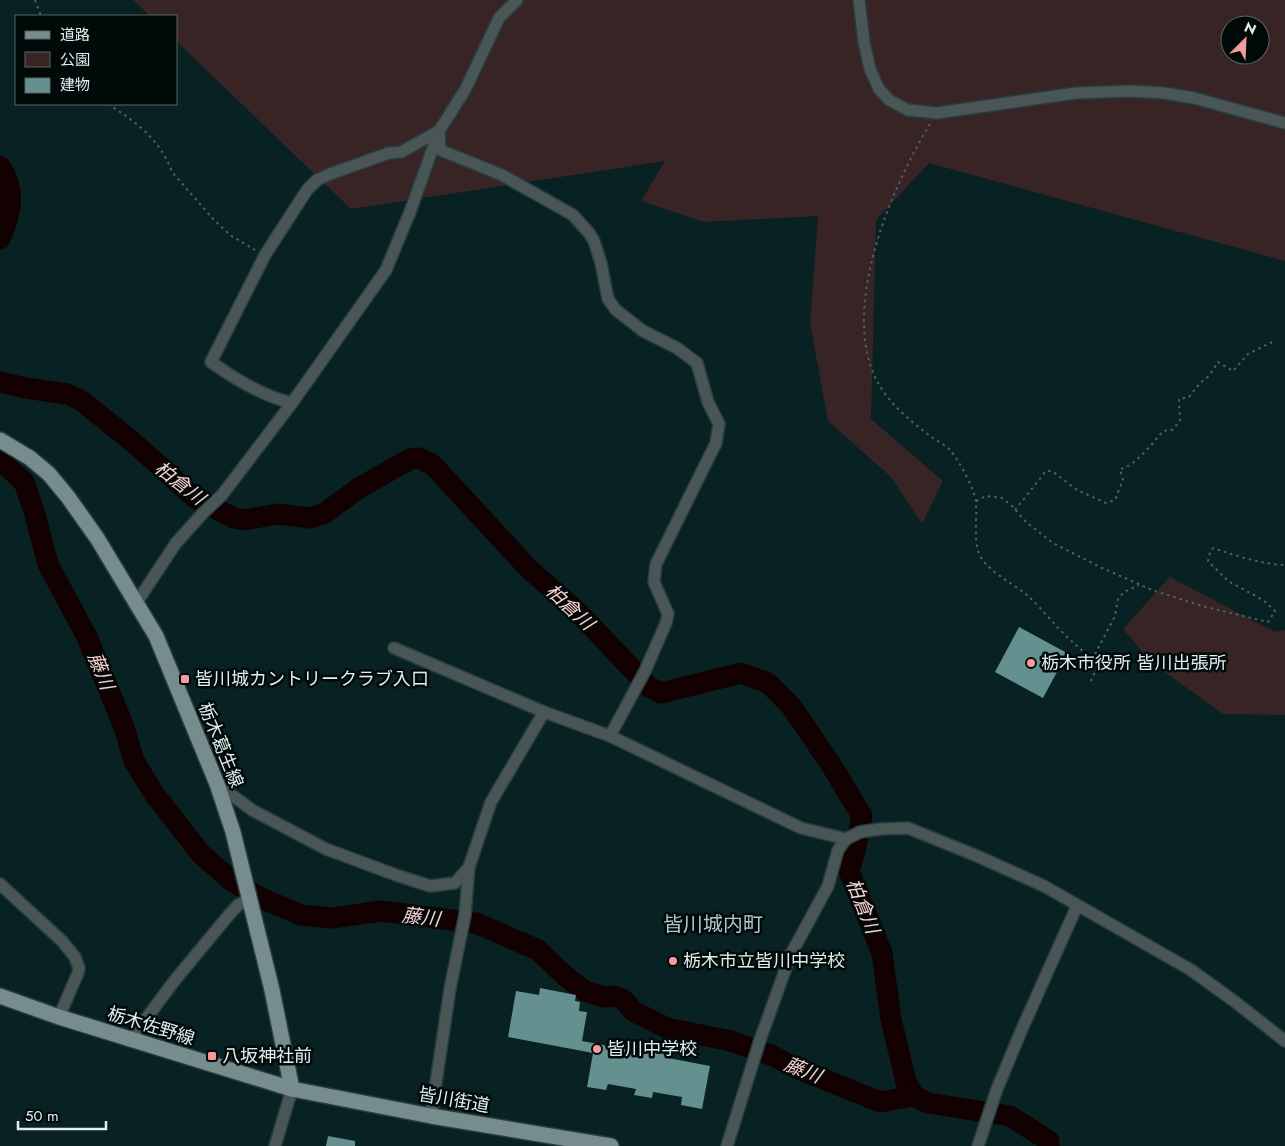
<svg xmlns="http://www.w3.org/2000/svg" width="1285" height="1146" font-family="Jost,'Noto Sans JP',sans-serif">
<rect width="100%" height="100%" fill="#082122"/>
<g fill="#382424" fill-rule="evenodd">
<path d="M133,0H1285V261L929,163L876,220L871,419L943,481L922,524L891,477L828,421L810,323L818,216L704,222L641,201L665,161L351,209L176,41V16H150ZM1230,25H1260V55H1230Z"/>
<polygon points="1170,577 1275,632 1285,630 1285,715 1223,714 1152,663 1123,629"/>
</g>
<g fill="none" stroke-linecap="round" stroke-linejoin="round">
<g stroke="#130001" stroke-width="21">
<path d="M0,166C17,190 11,214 0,239"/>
<polyline points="0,382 26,388 67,394 82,401 134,443 195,498 234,518 243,520 278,514 310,518 325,513 359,488 410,459 419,458 433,465 528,568 579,613 649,687 661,693 741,673 768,683 791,706 830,763 862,816 855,851 849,871 882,953 891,1019 906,1082 914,1096"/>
<polyline points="0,460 24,482 34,511 48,564 87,637 124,727 134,761 155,795 201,854 233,882 261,898 301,915 332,918 381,911 476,923 538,950 565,976 585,991 603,997 614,996 624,1000 633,1011 667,1028 731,1041 773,1056 796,1068 880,1102 914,1096 928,1103 1010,1116 1049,1141 1049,1146"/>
</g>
</g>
<g fill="#649090">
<polygon points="1019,627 1067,653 1043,698 995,672"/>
<polygon points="540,988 576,995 575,1001 580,1002 579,1011 587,1012 582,1041 635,1051 636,1046 669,1052 668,1058 710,1066 702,1109 681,1105 682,1097 653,1092 652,1098 634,1095 636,1089 608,1084 606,1090 587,1087 593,1053 508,1037 516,991 539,995"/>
<polygon points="328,1136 355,1141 355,1146 326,1146"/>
</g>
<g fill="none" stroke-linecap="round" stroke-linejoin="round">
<g stroke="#263e3f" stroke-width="14">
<g id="minor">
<polyline points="859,0 864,42 870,69 879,89 889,100 908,110 937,113 1076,93 1130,91 1164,93 1194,98 1285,123"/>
<path d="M292,403C263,396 236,380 211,362L265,255L307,190L317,180L330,174L389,153L401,152L439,131L440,150L502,175L573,215L589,233L594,241L601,263L608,299L616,310L643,331L677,348L697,363L708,402L719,424L716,443L656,564L654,582L668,614L666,623L645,671L610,736"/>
<polyline points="137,602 176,543 203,513 222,495 292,403 386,270 410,212 439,131 465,90 499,18 517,0"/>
<polyline points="394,648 544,712 610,736 801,828 846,839"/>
<polyline points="217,784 252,810 326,849 396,875 430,886 455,883 469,867"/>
<polyline points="0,884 62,941 75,957 79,968 78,973 59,1017"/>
<polyline points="131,1039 175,980 228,916 238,905 244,902 250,901"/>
<polyline points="431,1116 450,989 465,915 469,867 491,802 544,712"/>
<polyline points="275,1146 292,1089"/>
<polyline points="727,1146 760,1040 791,954 828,886 838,850 846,839 860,832 881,829 908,828 977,856 1044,886 1191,970 1234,1001 1285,1041"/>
<polyline points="978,1146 997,1089 1022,1029 1077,906"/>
</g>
</g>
<g stroke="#263e3f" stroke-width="18">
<g id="major">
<polyline points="0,440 30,458 49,474 68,497 97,538 156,636 217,784 233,832 272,990 292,1089"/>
<polyline points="0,996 59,1017 292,1089 431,1116 611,1146"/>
</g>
</g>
<g stroke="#4c6263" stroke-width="2" stroke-dasharray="2.5 4" stroke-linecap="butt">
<polyline points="35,0 41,16"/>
<path d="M108,104C136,122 160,139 172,172L213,219L230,235L255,250"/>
<path d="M930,124C890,189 836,317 881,388C894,408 914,424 933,438C939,442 947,446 951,451C959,461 975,490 976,502C977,518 974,535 978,551C984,570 1013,583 1028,596C1039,606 1049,618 1059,629C1072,642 1085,653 1098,665L1091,681"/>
<path d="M976,501L986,496L1002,498L1012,506L1026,522L1053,543L1100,567L1152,590L1202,606L1268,622L1275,611L1263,600L1228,581L1208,561L1210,553L1213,548C1237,556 1260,564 1285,565"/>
<path d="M1015,510L1046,471H1052L1077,490L1106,503L1115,500L1123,480L1120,469C1134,467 1154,442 1163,431L1172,430L1180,421L1179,399L1189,397L1200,383L1209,376L1218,362L1233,371L1248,354L1272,342"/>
<polyline points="1092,660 1115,616 1118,599 1124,592 1139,585"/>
</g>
<use href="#minor" stroke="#4a5555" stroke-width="11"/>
<use href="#major" stroke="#778d8d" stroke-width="15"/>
</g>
<g fill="#f59b9b" stroke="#020909" stroke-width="2">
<circle cx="1031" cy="663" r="5"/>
<rect x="180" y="674" width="10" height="10" rx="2.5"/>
<circle cx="673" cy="961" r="5"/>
<circle cx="597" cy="1049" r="5"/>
<rect x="207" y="1051" width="10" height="10" rx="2.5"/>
</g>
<g text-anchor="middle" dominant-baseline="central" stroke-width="5" stroke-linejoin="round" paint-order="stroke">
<g font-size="18" fill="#dfeeee" stroke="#020909" text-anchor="start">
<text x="1041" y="663">栃木市役所 皆川出張所</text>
<text x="195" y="679">皆川城カントリークラブ入口</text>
<text x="683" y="961">栃木市立皆川中学校</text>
<text x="607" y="1049">皆川中学校</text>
<text x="222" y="1056">八坂神社前</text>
</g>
<g font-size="18" fill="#dfeeee" stroke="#020909">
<text transform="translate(221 745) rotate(68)">栃木葛生線</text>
<text transform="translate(151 1026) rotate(17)">栃木佐野線</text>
<text transform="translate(454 1100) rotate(10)">皆川街道</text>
</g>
<g font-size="19" font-style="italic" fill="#fcd2d1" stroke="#020909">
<text transform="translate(180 483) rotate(38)">柏倉川</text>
<text transform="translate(570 607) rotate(43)">柏倉川</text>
<text transform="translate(101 671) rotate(68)">藤川</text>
<text transform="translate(863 906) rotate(68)">柏倉川</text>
<text transform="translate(421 917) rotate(7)">藤川</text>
<text transform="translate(803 1070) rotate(22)">藤川</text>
</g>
<g font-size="20" fill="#aecaca" stroke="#020909">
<text x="713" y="924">皆川城内町</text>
</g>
</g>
<rect x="15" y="15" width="162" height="90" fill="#020909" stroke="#5a6565"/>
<rect x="25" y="31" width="25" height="8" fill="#778d8d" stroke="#5a6565"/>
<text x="60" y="40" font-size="15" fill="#dfeeee">道路</text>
<rect x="25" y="52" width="25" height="15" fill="#382424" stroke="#5a6565"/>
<text x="60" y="65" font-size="15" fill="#dfeeee">公園</text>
<rect x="25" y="78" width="25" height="15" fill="#649090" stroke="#5a6565"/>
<text x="60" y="90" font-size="15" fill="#dfeeee">建物</text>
<g transform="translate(1245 40) rotate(24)"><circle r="24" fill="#020909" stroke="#5a6565"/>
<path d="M0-4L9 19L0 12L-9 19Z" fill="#f59b9b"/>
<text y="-8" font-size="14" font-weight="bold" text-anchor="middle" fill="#dfeeee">N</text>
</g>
<path d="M18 1121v8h88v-8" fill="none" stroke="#dfeeee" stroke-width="2.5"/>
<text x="25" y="1121" font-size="15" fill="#dfeeee" stroke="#020909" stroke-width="4" paint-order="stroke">50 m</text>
</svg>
